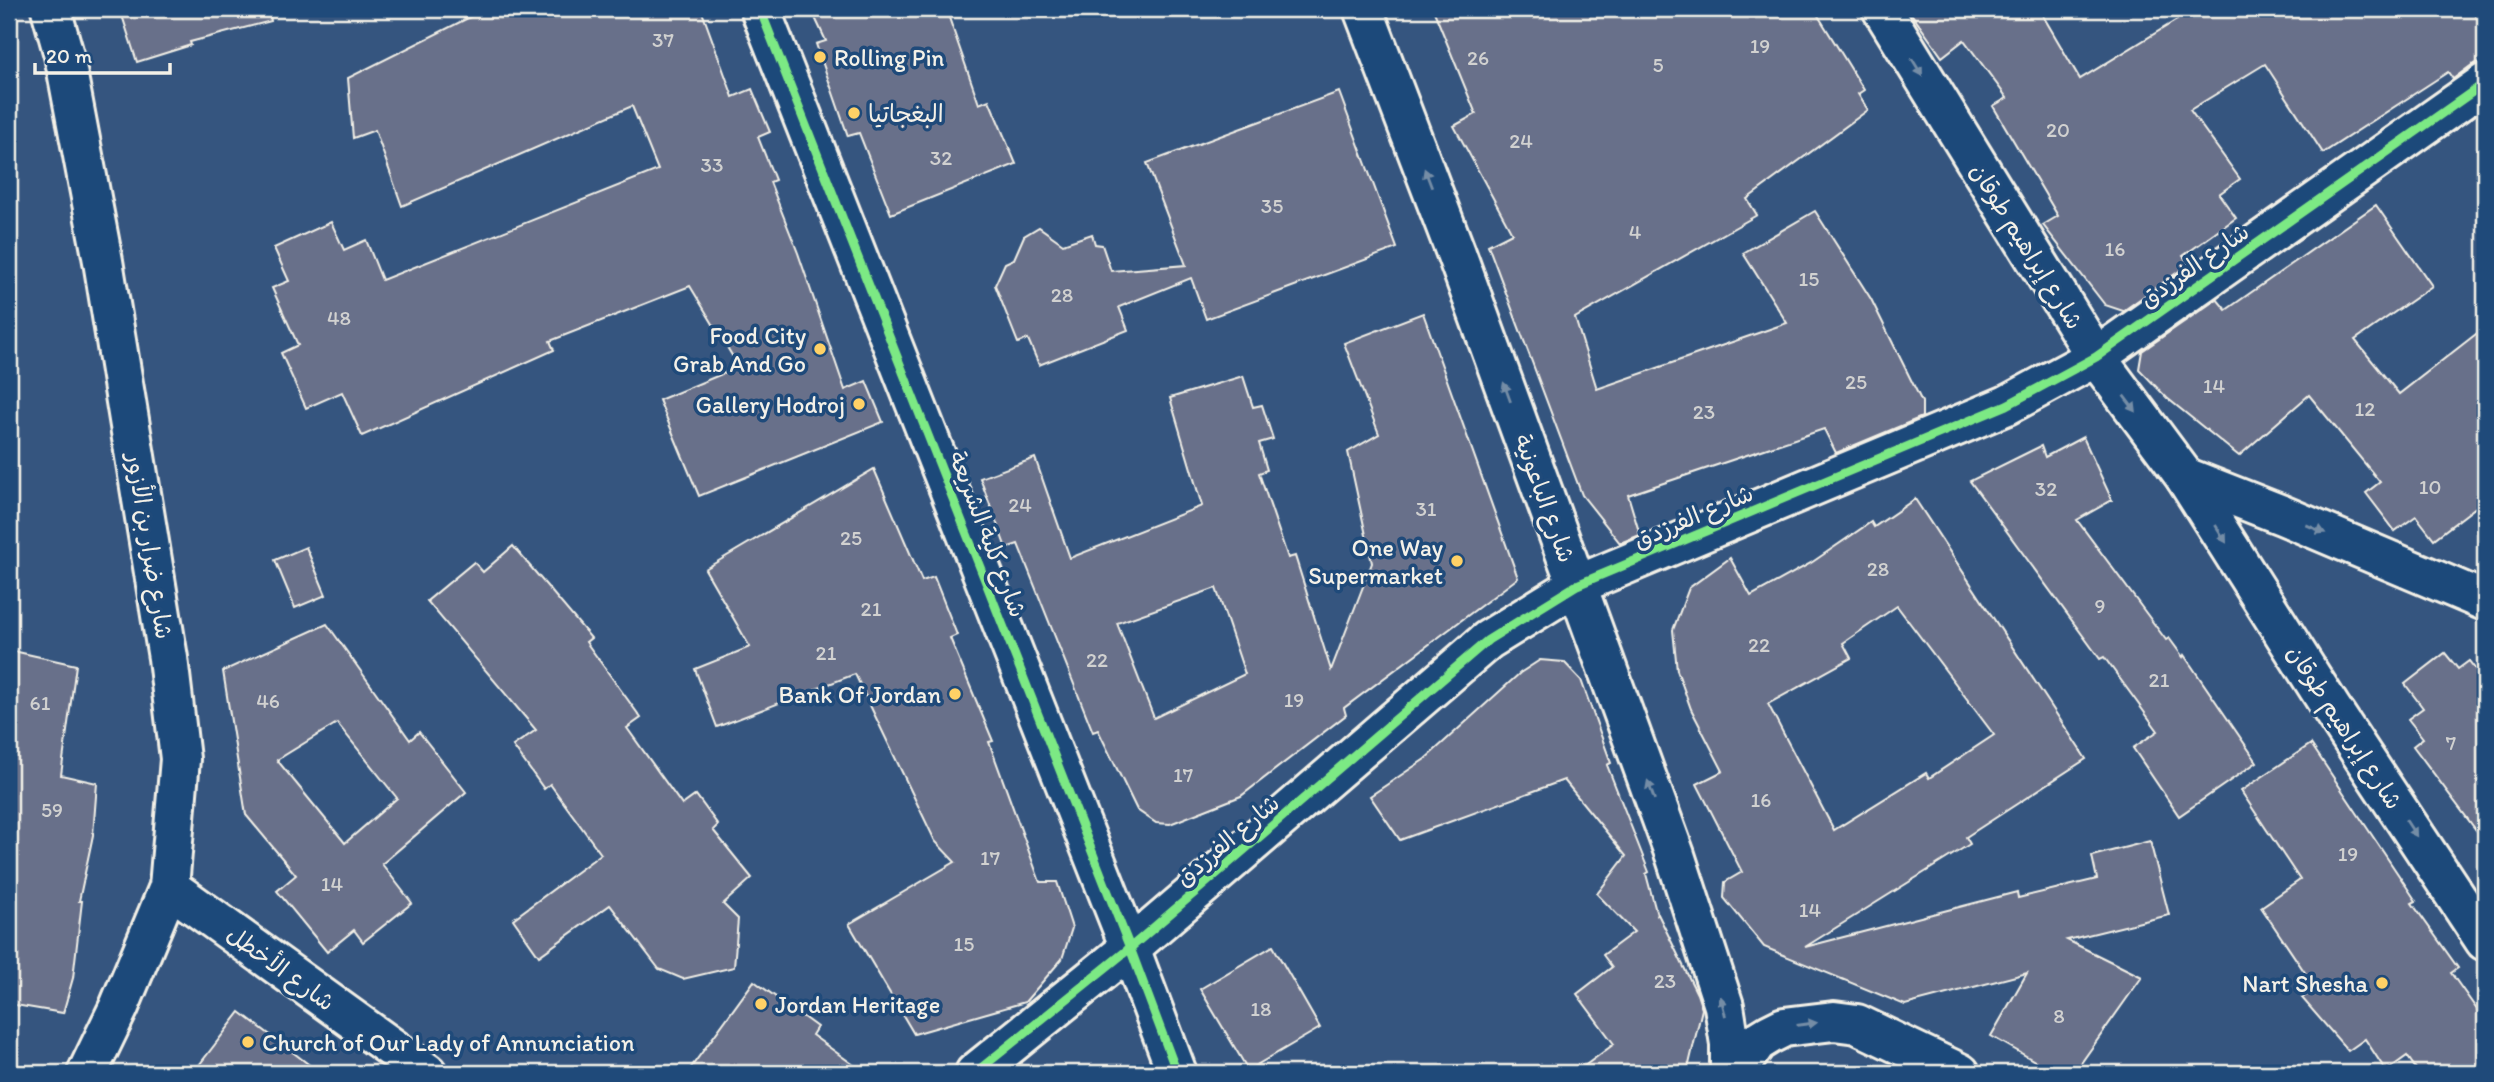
<svg xmlns="http://www.w3.org/2000/svg" width="2494" height="1082" font-family="Itim,'Playpen Sans Arabic',sans-serif">
<rect width="100%" height="100%" fill="#35557f"/>
<filter id="ink" filterUnits="userSpaceOnUse"><feTurbulence type="fractalNoise" baseFrequency=".0143" numOctaves="2"/><feDisplacementMap in="SourceGraphic" scale="14" xChannelSelector="R" yChannelSelector="G"/><feConvolveMatrix kernelMatrix="1 2 1 2 8 2 1 2 1" color-interpolation-filters="sRGB"/></filter>
<g filter="url(#ink)">
<g fill="#68708a" stroke="#f4f1e8" stroke-width="2" fill-rule="evenodd">
<polygon points="120,9 269,9 271,21 190,42 191,45 137,62"/>
<polygon points="486,9 701,9 733,97 752,89 770,132 758,137 775,180 770,182 798,253 845,390 866,381 883,422 699,496 659,400 739,367 690,286 550,341 554,350 362,436 342,392 306,408 281,353 298,345 272,288 289,281 274,248 331,222 344,250 366,240 382,280 658,170 632,106 402,206 375,130 353,138 348,78"/>
<polygon points="811,9 946,9 979,104 989,100 1016,164 891,214 859,133 848,136 816,44 826,41"/>
<polygon points="1433,9 1814,9 1864,90 1858,94 1868,110 1747,199 1757,215 1575,318 1597,389 1787,323 1743,253 1815,211 1871,299 1922,402 1922,417 1836,453 1824,429 1628,495 1640,535 1620,543 1582,495 1488,245 1512,233 1454,126 1476,114"/>
<polygon points="1908,9 2039,9 2080,79 2195,9 2471,9 2485,29 2485,60 2472,65 2453,79 2448,72 2323,153 2265,64 2190,110 2240,179 2219,194 2236,218 2183,256 2189,264 2123,311 2105,305 2043,225 2058,216 1993,106 2007,98 1964,40 1942,57"/>
<polygon points="1339,92 1397,248 1206,319 1191,278 1119,307 1128,330 1039,365 1028,339 1018,343 995,285 1005,263 1014,259 1024,236 1039,227 1063,244 1092,234 1095,244 1102,245 1111,271 1186,265 1147,163"/>
<polygon points="2376,205 2432,286 2355,340 2399,394 2485,327 2485,500 2434,539 2416,516 2395,531 2366,493 2380,482 2309,395 2239,456 2167,398 2139,369 2142,351 2217,299 2226,310"/>
<path d="M1423,313L1518,578L1344,708L1346,715L1241,796L1170,824L1156,823L1137,810L1098,730L1093,732L1018,544L1006,548L980,478L1035,458L1070,558L1202,506L1170,398L1243,376L1253,407L1262,405L1273,439L1259,443L1267,470L1259,473L1288,558L1295,556L1331,670L1372,563L1348,452L1379,434L1344,343ZM1216,588L1245,674L1154,718L1117,623Z"/>
<polygon points="2083,437 2112,500 2077,520 2166,640 2169,638 2183,657 2184,655 2257,762 2179,816 2133,748 2158,731 2104,657 2100,659 1970,481 2041,446 2045,457"/>
<polygon points="874,469 922,581 934,577 957,635 950,638 993,741 989,742 1040,882 1057,882 1072,928 1062,959 1025,1002 914,1034 849,924 955,862 935,841 855,674 717,727 695,669 750,647 705,569"/>
<path d="M1915,499L2086,759L1966,837L1970,844L1805,947L2017,892L2018,898L2097,879L2092,856L2150,841L2169,915L2067,940L2142,977L2074,1073H2056L1991,1036L2027,973L1905,1005L1764,947L1724,898L1725,882L1742,872L1697,784L1723,771L1691,709L1677,670L1673,630L1689,588L1730,558L1751,596L1811,563L1871,522L1874,527ZM1897,606L1994,735L1929,778L1926,773L1834,830L1768,704L1851,658L1843,643Z"/>
<polygon points="513,546 591,638 586,642 641,718 627,728 682,805 696,795 718,825 713,830 752,878 723,904 738,919 734,967 683,979 659,969 610,905 539,956 513,919 601,854 550,784 544,789 513,746 536,730 427,601 474,562 483,572"/>
<polygon points="306,547 326,595 295,608 275,560"/>
<path d="M327,624L410,740L419,732L466,792L382,864L412,903L363,942L354,930L327,952L277,891L296,875L246,815L223,671ZM337,723L397,798L345,843L277,760Z"/>
<polygon points="9,650 76,665 61,775 97,783 93,835 79,901 82,901 73,978 63,1013 9,1004"/>
<polygon points="2445,653 2458,669 2469,661 2485,682 2485,842 2413,746 2423,738 2408,719 2423,708 2405,684"/>
<polygon points="1540,660 1564,662 1581,680 1611,763 1607,765 1649,872 1646,874 1657,915 1658,914 1697,994 1702,1009 1687,1073 1575,1073 1614,1044 1577,994 1612,967 1603,955 1634,932 1597,894 1626,856 1564,780 1400,840 1370,796 1425,759 1520,673"/>
<polygon points="2311,744 2416,901 2412,903 2458,968 2451,973 2485,1021 2485,1073 2419,1073 2407,1056 2386,1071 2365,1039 2348,1051 2302,998 2316,989 2261,907 2300,880 2241,791"/>
<polygon points="1273,946 1320,1028 1248,1070 1200,989"/>
<polygon points="754,981 817,1027 812,1035 865,1073 687,1073"/>
<polygon points="240,1012 320,1073 193,1073"/>
</g>
<g fill="none" stroke-linecap="round" stroke-linejoin="round">
<g stroke="#f4f1e8" stroke-width="44">
<g id="minor">
<polyline points="1882,9 2096,357 2185,477 2331,708 2485,941"/>
<polyline points="2185,477 2282,515 2485,601"/>
<polyline points="169,887 427,1073"/>
<polyline points="975,1073 1130,948 1488,640 1577,585 2007,405 2096,357 2485,83"/>
<polyline points="1735,1073 1757,1042 1770,1034 1784,1027 1834,1021 1857,1024 1960,1073"/>
</g>
</g>
<g stroke="#f4f1e8" stroke-width="44">
<g id="tertiary">
<polyline points="51,9 64,55 103,261 168,658 180,759 169,887 119,1007 87,1073"/>
<polyline points="760,9 1130,948 1177,1073"/>
<polyline points="1363,9 1456,253 1675,855 1724,1006 1730,1044 1730,1073"/>
</g>
</g>
<use href="#minor" stroke="#1f4a7a" stroke-width="38"/>
<use href="#tertiary" stroke="#1f4a7a" stroke-width="38"/>
<g stroke="#1f4a7a" stroke-width="13">
<g id="cycleway">
<polyline points="760,9 1130,948 1177,1073"/>
<polyline points="975,1073 1130,948 1488,640 1577,585 2007,405 2096,357 2485,83"/>
</g>
</g>
<use href="#cycleway" stroke="#7ce984" stroke-width="9"/>
</g>
<defs><path id="oneway-solid" d="M-6-.8H1V-3.2L6.5 0L1 3.2V.8H-6Z" transform="scale(1.75)"/></defs>
<g fill="#748da6">
<use href="#oneway-solid" transform="translate(1917 67) rotate(58)"/>
<use href="#oneway-solid" transform="translate(1428 178) rotate(-111)"/>
<use href="#oneway-solid" transform="translate(1507 392) rotate(-110)"/>
<use href="#oneway-solid" transform="translate(2130 404) rotate(53)"/>
<use href="#oneway-solid" transform="translate(2316 529) rotate(23)"/>
<use href="#oneway-solid" transform="translate(2221 534) rotate(58)"/>
<use href="#oneway-solid" transform="translate(1651 790) rotate(-110)"/>
<use href="#oneway-solid" transform="translate(2411 828) rotate(57)"/>
<use href="#oneway-solid" transform="translate(1723 1006) rotate(-104)"/>
<use href="#oneway-solid" transform="translate(1807 1024) rotate(-8)"/>
</g>
</g>
<g fill="#ffd166" stroke="#1f4a7a" stroke-width="2.5">
<circle cx="820" cy="57" r="7"/>
<circle cx="854" cy="113" r="7"/>
<circle cx="820" cy="349" r="7"/>
<circle cx="859" cy="404" r="7"/>
<circle cx="1457" cy="561" r="7"/>
<circle cx="955" cy="694" r="7"/>
<circle cx="2382" cy="983" r="7"/>
<circle cx="761" cy="1004" r="7"/>
<circle cx="248" cy="1042" r="7"/>
</g>
<g text-anchor="middle" dominant-baseline="central" stroke-width="7" stroke-linejoin="round" paint-order="stroke">
<g font-size="21" fill="#d1d1d0">
<text x="663" y="39">37</text>
<text x="1760" y="45">19</text>
<text x="1478" y="57">26</text>
<text x="1658" y="64">5</text>
<text x="2058" y="129">20</text>
<text x="1521" y="140">24</text>
<text x="941" y="157">32</text>
<text x="712" y="164">33</text>
<text x="1272" y="205">35</text>
<text x="1635" y="231">4</text>
<text x="2115" y="248">16</text>
<text x="1809" y="278">15</text>
<text x="1062" y="294">28</text>
<text x="339" y="317">48</text>
<text x="1856" y="381">25</text>
<text x="2214" y="385">14</text>
<text x="2365" y="408">12</text>
<text x="1704" y="411">23</text>
<text x="2430" y="486">10</text>
<text x="2046" y="488">32</text>
<text x="1020" y="504">24</text>
<text x="1426" y="508">31</text>
<text x="851" y="537">25</text>
<text x="1878" y="568">28</text>
<text x="2100" y="605">9</text>
<text x="871" y="608">21</text>
<text x="1759" y="644">22</text>
<text x="826" y="652">21</text>
<text x="1097" y="659">22</text>
<text x="2159" y="679">21</text>
<text x="1294" y="699">19</text>
<text x="268" y="700">46</text>
<text x="40" y="702">61</text>
<text x="2451" y="742">7</text>
<text x="1183" y="774">17</text>
<text x="1761" y="799">16</text>
<text x="52" y="809">59</text>
<text x="2348" y="853">19</text>
<text x="990" y="857">17</text>
<text x="332" y="883">14</text>
<text x="1810" y="909">14</text>
<text x="964" y="943">15</text>
<text x="1665" y="980">23</text>
<text x="1261" y="1008">18</text>
<text x="2059" y="1015">8</text>
</g>
<g font-size="24" fill="#f4f1e8" stroke="#1f4a7a" text-anchor="end">
<text x="834" y="57" text-anchor="start">Rolling Pin</text>
<text x="868" y="113" text-anchor="start">البغجاتيا</text>
<text x="806" y="335">Food City<tspan x="806" dy="28">Grab And Go</tspan></text>
<text x="845" y="404">Gallery Hodroj</text>
<text x="1443" y="547">One Way<tspan x="1443" dy="28">Supermarket</tspan></text>
<text x="941" y="694">Bank Of Jordan</text>
<text x="2368" y="983">Nart Shesha</text>
<text x="775" y="1004" text-anchor="start">Jordan Heritage</text>
<text x="262" y="1042" text-anchor="start">Church of Our Lady of Annunciation</text>
</g>
<g font-size="24" fill="#f4f1e8" stroke="#1f4a7a">
<text transform="translate(2027 246) rotate(58)">شارع إبراهيم طوقان</text>
<text transform="translate(2194 265) rotate(-35)">شارع الفرزدق</text>
<text transform="translate(1545 498) rotate(70)">شارع الباعونية</text>
<text transform="translate(1693 516) rotate(-23)">شارع الفرزدق</text>
<text transform="translate(988 534) rotate(69)">شارع كلية الشريعة</text>
<text transform="translate(150 546) rotate(81)">شارع ضرار بن الأزور</text>
<text transform="translate(2345 727) rotate(57)">شارع إبراهيم طوقان</text>
<text transform="translate(1227 840) rotate(-40)">شارع الفرزدق</text>
<text transform="translate(281 968) rotate(36)">شارع الأخطل</text>
</g>
</g>
<rect width="2494" height="1082" fill="none" stroke="#1f4a7a" stroke-width="35"/>
<rect x="18" y="18" width="2459" height="1047" fill="none" stroke="#f4f1e8" stroke-width="2.5" filter="url(#ink)"/>
<path d="M35 63v10h135v-10" fill="none" stroke="#f4f1e8" stroke-width="3.5"/>
<text x="46" y="63" font-size="21" fill="#f4f1e8" stroke="#1f4a7a" stroke-width="5" paint-order="stroke">20 m</text>
</svg>
